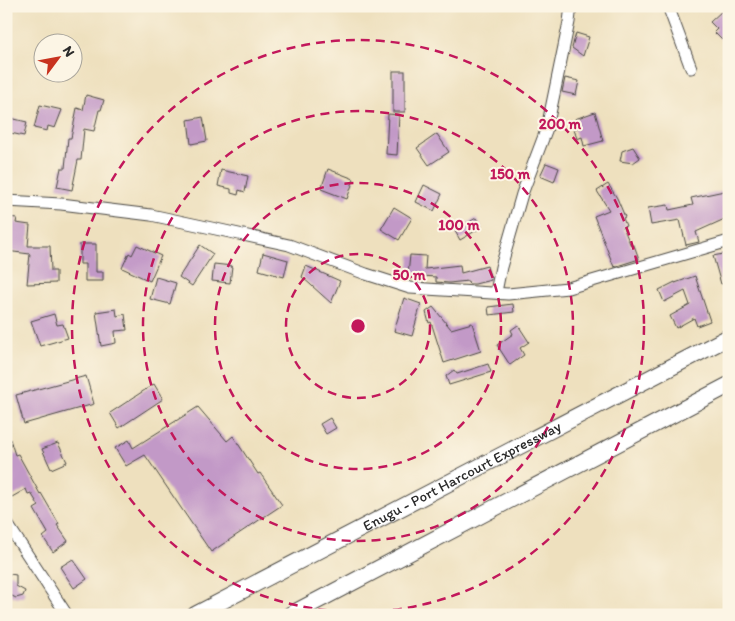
<svg xmlns="http://www.w3.org/2000/svg" width="735" height="621" font-family="Itim,sans-serif">
<rect width="100%" height="100%" fill="#fcf5e5"/>
<filter id="ink" filterUnits="userSpaceOnUse"><feTurbulence type="fractalNoise" baseFrequency=".02" numOctaves="2"/><feDisplacementMap in="SourceGraphic" scale="10" xChannelSelector="R" yChannelSelector="G"/><feConvolveMatrix kernelMatrix="1 2 1 2 8 2 1 2 1" color-interpolation-filters="sRGB"/></filter>
<filter id="wash" filterUnits="userSpaceOnUse"><feTurbulence type="fractalNoise" baseFrequency=".0096" numOctaves="4" result="noise"/><feDisplacementMap in="SourceGraphic" scale="20" xChannelSelector="R" yChannelSelector="G"/><feGaussianBlur stdDeviation="1.12" result="paint"/><feColorMatrix in="noise" values="0 0 0 0 0 0 0 0 0 0 0 0 0 0 0 0 0 1.4 0 .05"/><feComposite in="paint" operator="in"/></filter>
<g filter="url(#wash)">
<rect width="100%" height="100%" fill="#eee0be"/>
<g id="blocks">
<g fill="#c299c7">
<polygon points="723,10 729,16 729,43 724,38 722,40 714,32 717,29 710,22"/>
<polygon points="576,33 589,37 583,56 572,48"/>
<rect x="393" y="71" width="12" height="41"/>
<polygon points="565,78 579,81 576,95 562,92"/>
<polygon points="86,95 104,100 101,110 99,110 94,131 84,129 81,160 78,160 72,190 57,187 61,168 65,168 68,138 71,138 77,108 83,110"/>
<polygon points="40,105 62,110 55,128 48,126 47,131 34,128"/>
<polygon points="595,112 603,141 584,146 582,137 577,139 574,129 577,128 575,119"/>
<polygon points="388,114 399,115 397,155 386,154"/>
<polygon points="6,117 27,122 24,136 6,132"/>
<polygon points="203,117 207,141 191,144 188,120"/>
<polygon points="437,134 449,152 429,165 417,148"/>
<polygon points="633,147 640,158 633,163 620,161 622,151"/>
<polygon points="546,163 559,168 554,182 540,176"/>
<polygon points="328,169 354,179 347,199 321,189"/>
<polygon points="221,170 248,176 245,192 239,190 238,195 231,193 231,189 218,186"/>
<polygon points="608,184 617,198 625,217 623,218 626,226 623,227 631,246 634,245 639,259 614,267 594,216 609,210 597,191"/>
<polygon points="424,185 442,194 434,211 416,202"/>
<polygon points="729,190 729,217 696,232 699,242 686,245 680,220 651,225 648,208 668,205 669,210 693,205 691,198"/>
<polygon points="394,207 412,218 399,240 381,229"/>
<polygon points="6,217 17,218 16,223 30,225 28,246 50,246 51,271 56,271 56,283 27,284 30,254 6,251"/>
<polygon points="476,218 482,227 460,240 455,231"/>
<polygon points="80,244 96,244 96,272 103,272 103,281 85,281 85,264 80,264"/>
<polygon points="137,245 161,256 150,281 122,268 129,253 132,255"/>
<polygon points="200,245 213,254 192,286 179,277"/>
<polygon points="263,253 288,260 284,277 259,270"/>
<polygon points="723,254 729,274 729,282 721,284 713,256"/>
<polygon points="410,255 426,256 425,269 460,265 461,273 487,266 491,280 475,284 469,284 468,281 449,283 436,282 436,277 408,275"/>
<polygon points="214,264 232,266 230,283 212,281"/>
<polygon points="306,266 340,281 331,303 302,277"/>
<polygon points="695,276 710,321 697,326 694,318 676,328 670,316 690,305 685,291 664,302 659,290 675,282 675,283"/>
<polygon points="156,277 176,283 170,304 150,299"/>
<polygon points="404,298 421,304 412,336 394,331"/>
<polygon points="513,304 514,312 489,315 488,307"/>
<polygon points="433,307 451,329 472,323 481,351 444,363 431,322 429,323 426,312"/>
<polygon points="116,309 117,316 125,314 127,330 115,331 116,343 101,346 96,312"/>
<polygon points="54,314 57,325 63,324 68,338 40,346 31,321"/>
<polygon points="518,325 529,342 520,348 524,355 510,365 497,345 513,334 511,330"/>
<polygon points="488,364 491,372 449,385 446,376 454,370 457,374"/>
<polygon points="86,376 94,404 24,424 16,395"/>
<polygon points="154,384 163,399 119,428 110,413"/>
<polygon points="198,407 227,441 233,436 258,474 260,473 282,505 211,552 145,455 126,466 115,448 129,440 133,448"/>
<polygon points="330,418 336,428 326,434 320,424"/>
<polygon points="6,433 8,433 15,455 18,454 40,494 41,493 59,524 57,525 68,541 53,552 43,537 48,533 34,509 39,506 31,493 28,494 26,489 12,497 6,488"/>
<polygon points="58,443 67,462 51,469 42,449"/>
<polygon points="73,559 87,579 74,588 60,567"/>
<polygon points="10,574 16,575 16,586 25,591 23,596 16,598 6,593 6,577"/>
</g>
</g>
</g>
<g filter="url(#ink)">
<use href="#blocks" fill-opacity="0" stroke="#484641" stroke-width="1"/>
<g fill="none" stroke-linecap="round" stroke-linejoin="round">
<g stroke="#484641" stroke-width="13">
<g id="minor">
<polyline points="668,6 691,68"/>
<polyline points="6,201 61,204 151,215 216,229 289,245 366,274 410,288 508,294 568,288 729,241"/>
<polyline points="496,292 501,267 522,194 547,128 569,22 571,6"/>
<polyline points="6,522 67,615"/>
</g>
</g>
<g stroke="#484641" stroke-width="18">
<g id="highway">
<path id="s1" d="M195,615L729,337"/>
<polyline points="290,615 729,385"/>
</g>
</g>
<use href="#minor" stroke="#fff" stroke-width="11"/>
<use href="#highway" stroke="#fff" stroke-width="16"/>
</g>
</g>
<g fill="none" stroke="#c2185b" stroke-width="2.5" stroke-dasharray="9 6">
<circle cx="358" cy="326" r="72"/>
<circle cx="358" cy="326" r="143"/>
<circle cx="358" cy="326" r="215"/>
<circle cx="358" cy="326" r="286"/>
</g>
<g text-anchor="middle" dominant-baseline="central" stroke-width="4" stroke-linejoin="round" paint-order="stroke">
<g font-size="15" fill="#2b2b2b" stroke="#fcf5e5">
<text stroke="none"><textPath href="#s1" startOffset="301">Enugu - Port Harcourt Expressway</textPath></text>
</g>
</g>
<circle cx="358" cy="326" r="8" fill="#c2185b" stroke="#fcf5e5" stroke-width="2.5"/>
<g font-size="15" text-anchor="middle" font-weight="bold" fill="#c2185b" stroke="#fcf5e5" stroke-width="4" stroke-linejoin="round" paint-order="stroke">
<text x="560" y="129">200 m</text>
<text x="510" y="179">150 m</text>
<text x="459" y="230">100 m</text>
<text x="409" y="280">50 m</text>
</g>
<rect width="735" height="621" fill="none" stroke="#fcf5e5" stroke-width="25"/>
<g transform="translate(58 58) rotate(58)"><circle r="24" fill="#fcf5e5" stroke="#a8a49b"/>
<path d="M0-4L9 19L0 12L-9 19Z" fill="#c8321e"/>
<text y="-8" font-size="14" font-weight="bold" text-anchor="middle" fill="#2b2b2b">N</text>
</g>
</svg>
